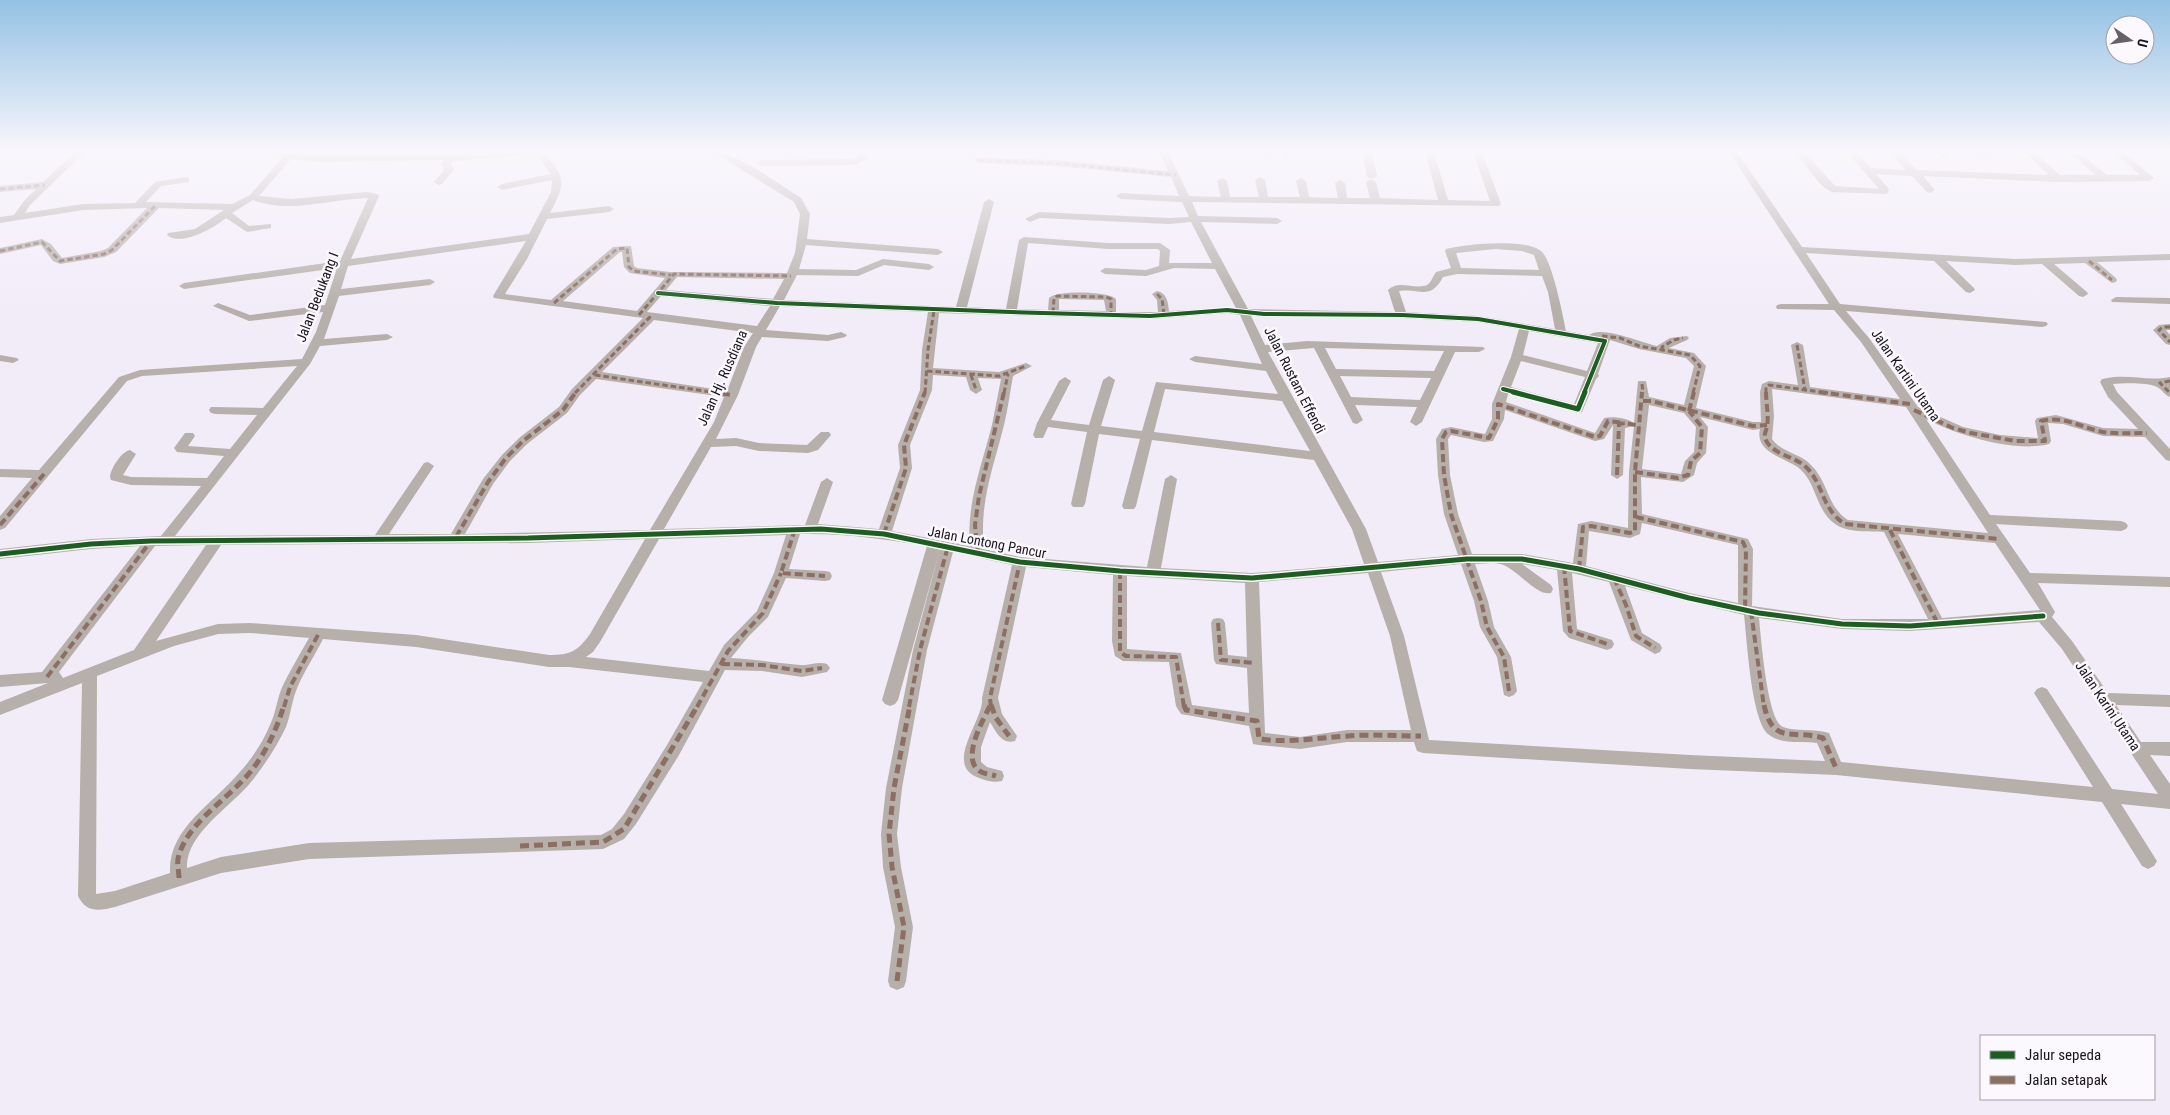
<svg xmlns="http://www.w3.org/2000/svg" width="2170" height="1115" font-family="'Roboto Condensed',sans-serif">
<rect width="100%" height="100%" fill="#f2ecf8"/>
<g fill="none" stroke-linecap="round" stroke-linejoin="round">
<g fill="#b6afaa" fill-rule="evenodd">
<path d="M75,152H85L30,205L25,213L83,204L135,203L155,182L186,177L189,178V182L161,186L146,202L232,204L250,195L283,157L272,154L271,152L319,156L465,155L506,152H544C566,179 566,182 550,213L609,206L614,209L609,212L547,219L527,259L505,294L551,300L613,247L631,246L634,266L637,268L670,272L787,273L795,253L800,214L794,202L713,152H724L755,168L801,198L810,214L807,239L938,249L943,252L938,255L806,245L799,269L856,270L883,259L929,264L934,267L929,270L884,265L858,276L797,275L784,300L956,307L984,202L989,199L994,202L967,307L1006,309L1019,240L1024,237L1108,243H1160L1170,250L1169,263H1212L1191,222L1169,224L1040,218L1030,222L1025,219L1039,212L1169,218L1189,217L1182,202L1121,199L1116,196L1121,193L1179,196L1171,177L1056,166L979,163L974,160L976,158L1056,160L1168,171L1159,152H1168L1189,196L1221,197L1217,181L1222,178L1227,181L1230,197H1259L1255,180L1260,177L1265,180L1268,197H1300L1296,181L1301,178L1306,181L1309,197L1338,198L1335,183L1340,180L1345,183L1347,198H1370L1366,182L1371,179L1376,182L1380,198L1438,200L1425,152H1434L1448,200L1490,201L1473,152H1482L1501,204L1499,206L1192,202L1198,216L1277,218L1282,221L1277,224L1201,222L1248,309L1395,312L1388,290C1399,279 1414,290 1427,285C1431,283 1433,276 1436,272L1451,268L1445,251L1446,249C1465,244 1526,238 1541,251C1552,259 1563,316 1566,331L1589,335C1601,325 1642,343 1657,346L1670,338L1687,336L1689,338L1687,340L1669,348L1694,353L1706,366L1696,408L1753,422H1761L1760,392L1762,384L1769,381L1798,385L1791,345L1797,342L1803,345L1810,387L1900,399L1861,342L1834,310L1777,309L1776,307L1777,305L1781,304H1829L1729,152H1737L1802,247L2015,259L2170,254V260L2097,262L2116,278L2117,280L2116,282L2112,283L2085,263L2054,264L2087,292L2088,294L2083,297L2079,296L2042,264L2015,265L1946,261L1974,288L1975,290L1970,293L1966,292L1934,261L1806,253L1840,304L2046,322L2048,324L2046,326L2042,327L1846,311L1869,338L1918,407L1963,427L2000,435L2038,438L2035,421L2037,418L2056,415L2103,428L2138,429L2108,397L2100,382L2102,379C2128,373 2146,382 2170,377V397C2164,395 2163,390 2157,387C2148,382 2123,383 2113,384L2117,392L2170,449V461L2166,460L2145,437L2103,436L2063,424L2048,423L2051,441L2049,444C2015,453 1957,435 1926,419L1990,515L2121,521L2126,523L2128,526L2126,529L2121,531L1996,524L2030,573L2170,577V587L2038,583L2055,612L2052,617L2072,641L2108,693L2170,695V707L2116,705L2141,742H2170V756L2150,755L2170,784V809L2121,804L2157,861L2154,866L2148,869L2142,866L2102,802L1836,775L1690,769L1423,753L1417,751L1414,742H1347L1300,749L1259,745L1253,744L1249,726L1181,714L1176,706L1169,662L1123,661L1115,656L1112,641L1113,575L1026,567L998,698L1002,714L1017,736L1015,741C1002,745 996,732 990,722L981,747V762L987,767L1002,771L1004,776L1002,781C994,783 987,781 979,778C942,765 985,719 982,698L1012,565L953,552L927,650L902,788L897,834L901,867L913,927L906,981L904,987L897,990L890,987L888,981L895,927L883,867L881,834L886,788L913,650L940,549L898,700L895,704L890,706L885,704L882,700L927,546C885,539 843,533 800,534L789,569L825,571L830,572L832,576L830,580L825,581L786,578L768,617L748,637L731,658C754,659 776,663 800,665C809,666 818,661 827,664L830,668L827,672L802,677L762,671L725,670L679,755L636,824L624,839L603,849L309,859L221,873L115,907C99,911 86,913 78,896L82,683L0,715V702L48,683L0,687V675L42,672L140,546L91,549L0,559V549L91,539L161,536L201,486L131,485L111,480L110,477C111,468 121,452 130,450L136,454L123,475L131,477L207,478L224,456L177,452L174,448L185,433H193L195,436L188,446L230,449L257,415L215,414L211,413L209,410L211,407L263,408L297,366L142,376L127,381L5,528L0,530V516L32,478L0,477V469L39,470L119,377L140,370L302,359L316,332L323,312L249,321L213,306L218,303L250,315L325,305L337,268L184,289L179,286L184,283L340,261L368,198C331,199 289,214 253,200L232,213L249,226L271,224V228L247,232L226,218C214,228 181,247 167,235L168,233L195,229L224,210L159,208L116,252L104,257L60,264L53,261L41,245L0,254V248L42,239L51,244L62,258L101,251L108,248L147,208L83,210L0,223V217L14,215L24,201L36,189L0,192V186L43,182ZM536,154L551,174L502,184L497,187L502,190L552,180L551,192L529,234L351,259L379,196L377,194L367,192L291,199L259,196L291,159L319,162L444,160L441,163L444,170L434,182L439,185L442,184L454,170L451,163L454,161ZM526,241L493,296L494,298L643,318L572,389L559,407L519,438L502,455L483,479L451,534H389L434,466L428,462L424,463L375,535L175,536L310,364L320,346L387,340L393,337L387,334L324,339L339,296L430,285L435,282L430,279L341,289L348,266ZM1028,243L1108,249H1158L1160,251L1159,266L1146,270L1105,268L1100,271L1105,274L1146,276L1174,268L1215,269L1236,308L1169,311C1168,302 1167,293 1157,291L1152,294L1157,300L1158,312H1116V299C1109,291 1056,290 1049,298L1048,310L1017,309ZM1495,249L1522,251L1534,255L1539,270L1461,268L1456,253ZM620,252H622L624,267L630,273L665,278L637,311L563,301ZM1457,274L1542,276L1548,292L1555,329L1478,316L1406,312L1399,291C1421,288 1430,301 1443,277ZM677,277L784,279L773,299L666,290ZM661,296L770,306L757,326L647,312ZM1059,299L1104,300L1106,311L1059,310ZM780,306L928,312L922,350L920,390L898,445L900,468L879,529L818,524L833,482L827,478L821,482L805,525L664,529L711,447L736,446L759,451L808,453L818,450L831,435L829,432H821L807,445L759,443L736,438L716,439L738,395L756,347L762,337L828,341L845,337L847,335L841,332L828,335L766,330ZM939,313L1150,319L1227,313L1240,315L1262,364L1195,356L1189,359L1195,362L1266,371L1278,394L1156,382L1142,431L1101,426L1115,380L1109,376L1103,380L1089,425L1051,420L1071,381L1065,377L1059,381L1037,423L1033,435L1035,438H1043L1048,427L1087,432L1071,504L1073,507H1083L1085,504L1099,434L1140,439L1122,506L1124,509H1134L1136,506L1152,440L1314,460L1352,529L1364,564L1252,573L1161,568L1177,479L1171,475L1165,479L1147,567L1020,557L984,549C979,503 993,469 1004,425C1008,409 1010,392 1013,376L1032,366L1026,363L999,372L933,368ZM1251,316L1402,318L1478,322L1519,329L1511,357L1492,404V419L1485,434L1451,427L1442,429L1436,439L1438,475L1444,514L1458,555L1378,562L1366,529L1268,352L1314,348L1353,423L1357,424L1363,420L1355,405L1417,407L1410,422L1416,426L1422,422L1455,352H1479L1485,349L1483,347L1307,341L1265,345ZM654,320L753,333L744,347L727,391L602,372ZM1529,331L1598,343L1587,371L1523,355ZM1610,340L1639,349L1686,358L1694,366L1684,405L1649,397L1646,381H1638L1634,423C1627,418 1613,416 1604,418L1595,433L1506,402L1508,394L1578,413L1582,412L1596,379L1599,376L1598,374ZM1325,348L1444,351L1434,371L1336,369ZM1521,361L1585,377L1574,404L1511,387ZM933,375L966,377L970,390L976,394L982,390L978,378L1001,379C998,394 995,410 992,425C982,465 966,504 970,546L892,531L912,468L910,445L932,390ZM1340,376L1431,378L1420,400L1351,397ZM596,379L724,397L714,422L650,530L465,534L493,484L510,461L527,444L567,413L580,395ZM1165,389L1282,401L1310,451L1154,432ZM1772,389L1906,407L1988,533L1848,520C1827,507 1828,481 1811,465C1800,453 1782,453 1772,439L1774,416ZM1649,405L1684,413L1696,427L1694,452L1685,461L1681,474L1642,469ZM1505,410L1595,441L1604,439L1613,425L1611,475L1617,479L1623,475L1625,428L1634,426L1629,472L1628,528L1591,521L1578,524L1573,563L1522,554H1472L1458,514L1450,475L1448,439L1451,435L1484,442L1493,441L1504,419ZM1700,417L1753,430L1760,429C1754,453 1787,458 1800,469C1817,484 1816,511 1835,524C1848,533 1869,531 1884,532L1928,619H1842L1752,606L1753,549L1748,539L1642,514L1641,477L1683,482L1694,475L1697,463L1706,453L1708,427ZM1642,523L1738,545V603L1689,593L1586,566L1589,531L1630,538L1640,534ZM1898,534L1995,543L2040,610L1942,618ZM786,535L774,573L757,611L724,645L709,671L586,657L593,652L600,642L659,539ZM645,539L590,634C577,652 570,655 549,655L416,635L250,623L218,624L156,641L221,545L528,543ZM206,545L134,650L63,678L59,672L155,546ZM1461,564L1474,601L1480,627L1497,657L1504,695L1509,697L1514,695L1517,691L1511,657L1494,627L1488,601L1475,564C1483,564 1492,562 1500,564C1516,567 1536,597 1551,593L1553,589L1551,585L1522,564L1557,570L1563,631L1569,638L1607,650L1612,648L1614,644L1612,640L1577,629L1572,573L1609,582L1631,640L1655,654L1660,652L1662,648L1660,644L1642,633L1625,586L1744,615C1747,639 1751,719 1768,734C1780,745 1803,741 1817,743L1825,761L1690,755L1429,740L1404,636L1381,572ZM1368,573L1390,636L1411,730H1347L1300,737L1265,733L1259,582ZM1127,576L1245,583L1247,657L1228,655L1225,623L1223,619L1218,618L1213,619L1211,623L1214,660L1216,664L1247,668L1249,713L1192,705L1181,653L1127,649ZM1759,618L1842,629L1910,631L2039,622L2062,649L2158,794L2112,789L2047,689L2042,687L2037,689L2034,693L2093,787L1841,762L1829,733C1813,728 1795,732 1783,727C1767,721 1761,636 1759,618ZM250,633L309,638C300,654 291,669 283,685C277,698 276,713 270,725C263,742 251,760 239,773C213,804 168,828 170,873L115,891L96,894L97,676L174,646L218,634ZM323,639L416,647L549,667H569L703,682L667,745L624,814L612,829L601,835L309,843L221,857L187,868C185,834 232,806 251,782C264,766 277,746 286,727C291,714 292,699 298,686C305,670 315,655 323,639Z"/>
<polygon points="859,152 867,152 868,158 856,165 761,166 756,163 761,160 854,159 858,157"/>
<polygon points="1262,152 1270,152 1271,153 1266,156 1263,155"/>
<polygon points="1283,152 1291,152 1292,153 1287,156 1284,155"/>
<polygon points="1362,152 1372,152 1377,176 1375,178 1369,178 1367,176"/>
<path d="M1796,152H1805L1835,186L1879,189L1847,152H1856L1871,168L1906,170L1890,152H1900L1917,170L2049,175L2024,152H2034L2060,175H2096L2068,152H2078L2107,175H2140L2113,152H2123L2154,178L2149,181L2059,182L1923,176L1935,190L1930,193L1927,192L1912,176L1876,174L1889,189L1887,194L1832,192C1820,188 1804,163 1796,152Z"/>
<polygon points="1935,152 1945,152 1948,155 1943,158"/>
<polygon points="1979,152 1989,152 1990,153 1985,156"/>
<polygon points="2116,297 2170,298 2170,304 2112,302 2111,300"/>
<polygon points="2170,324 2170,330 2166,330 2170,335 2170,345 2166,344 2153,330 2159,325"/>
<polygon points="0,355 17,358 19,360 13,363 0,361"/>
</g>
<g stroke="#8d6e63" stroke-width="3" stroke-dasharray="5.5 3" stroke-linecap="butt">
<polyline points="979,160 1056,163 1176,175"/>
<polyline points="0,189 45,185"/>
<polyline points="0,251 42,242 60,261 104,254 112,250 156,205"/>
<polyline points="2089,261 2112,280"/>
<polyline points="1157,294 1162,299 1164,314"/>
<polyline points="554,303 617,249 627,248 629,267 634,271 671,275"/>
<polyline points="1053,313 1054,298 1057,296 1106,297 1111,299 1111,315"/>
<polyline points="639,315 674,274 791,276"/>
<polyline points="2170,327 2163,327 2159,330 2170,342"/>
<polyline points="1602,336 1620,338 1639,346 1690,355 1700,366 1693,393"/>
<polyline points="1797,345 1805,390"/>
<polyline points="1663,350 1662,347 1674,340 1683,338"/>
<polyline points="927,371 999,376 1026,366"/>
<polyline points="595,375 718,393"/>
<polyline points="971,375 976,390"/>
<polyline points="2170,381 2160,383 2170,393"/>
<polyline points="1642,384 1643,393"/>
<polyline points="575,393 651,316"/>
<polyline points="925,393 928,350 934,310"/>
<polyline points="1004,393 1008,374"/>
<polyline points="1766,393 1766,387 1769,385 1828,393"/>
</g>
<g stroke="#8d6e63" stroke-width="4" stroke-dasharray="8 4" stroke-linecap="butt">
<polyline points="710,392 732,395"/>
<path d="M1766,392C1766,403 1769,415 1767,427C1766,431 1764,434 1765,438C1771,455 1795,456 1806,467C1824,484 1821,509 1845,524L1999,539"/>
<polyline points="1819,392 1910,404"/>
<polyline points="1643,401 1651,401 1753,426 1767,425"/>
<path d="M1914,410L1953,428L1971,433L2015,441H2045L2041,421C2063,415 2082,428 2103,432C2117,434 2132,433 2147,433"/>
<polyline points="1689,411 1694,392"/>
<polyline points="1635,472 1678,478 1688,475 1691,461 1700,453 1702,427 1689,411"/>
<polyline points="1617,475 1619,424 1625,423 1640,426"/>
<polyline points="1636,517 1743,542 1746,549 1745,610"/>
<polyline points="0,525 44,474"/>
<polyline points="795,529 781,573 825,576"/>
<polyline points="1890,530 1938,624"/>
<polyline points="884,534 906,468 904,445 925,392"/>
<polyline points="456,537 488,482 506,458 523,441 563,410 576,392"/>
<polyline points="978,553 975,525 979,496 1004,392"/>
<polyline points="1564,566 1570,631 1607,644"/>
<polyline points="1579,569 1583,527 1591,526 1630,533 1635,531 1635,472 1642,392"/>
<polyline points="1120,571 1120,652 1126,656 1176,657 1184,707"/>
<polyline points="1614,578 1626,605 1636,636 1655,648"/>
<polyline points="1751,611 1764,707"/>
<polyline points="1218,623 1221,660 1255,663"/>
<polyline points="722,664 762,665 802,671 822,668"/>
<polyline points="47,677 151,541"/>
<polyline points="1509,691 1504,657 1487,627 1481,601 1451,514 1444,475 1442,439 1446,432 1451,431 1489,438 1498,419 1498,404 1595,437 1600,436 1608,421 1625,423"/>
<polyline points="284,707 290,687 319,633"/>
<polyline points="697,707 728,651 763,613 781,573"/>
<polyline points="909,707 920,650 948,546"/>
<polyline points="991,707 990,698 1020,562"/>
</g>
<g stroke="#8d6e63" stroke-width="5" stroke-dasharray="9 5" stroke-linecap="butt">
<polyline points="991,705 996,718 1009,736"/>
<path d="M1184,705L1186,710L1257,721L1259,739C1289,743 1317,738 1348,736C1372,734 1397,736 1421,736"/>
<path d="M1764,705C1773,746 1793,729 1823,738L1836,768"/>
<path d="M990,706C983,720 963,755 977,769C982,774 990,774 996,776"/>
<polyline points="520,846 603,842 624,829 698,705"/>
<path d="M179,878C179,872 177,865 178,859C185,826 222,803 244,779C263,759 276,732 284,705"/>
<polyline points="897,981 904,927 892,867 889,834 894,788 910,705"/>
</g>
<g stroke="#fbf8fe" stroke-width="6">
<g id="cycleway-far1">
<polyline points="658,293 777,303 1011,312 1150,316 1227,310 1264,314 1402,315 1478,319 1605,341 1584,393"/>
<polyline points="1503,389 1518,393"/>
</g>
</g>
<g stroke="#fbf8fe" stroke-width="8">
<g id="cycleway">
<polyline points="1513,392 1578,409 1585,392"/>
<polyline points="0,554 91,544 151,541 528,538 821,529 884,534 1020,562 1120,571 1252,578 1467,559 1522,559 1579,569 1689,598 1759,613 1842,624 1910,626 2043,616"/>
</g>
</g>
<use href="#cycleway-far1" stroke="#1b5e20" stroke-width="4"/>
<use href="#cycleway" stroke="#1b5e20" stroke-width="5"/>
</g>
<linearGradient id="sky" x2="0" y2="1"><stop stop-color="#94c2e4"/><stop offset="0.49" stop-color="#f9f6fc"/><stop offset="1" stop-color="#f9f6fc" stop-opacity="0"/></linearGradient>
<rect width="2170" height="308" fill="url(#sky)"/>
<g text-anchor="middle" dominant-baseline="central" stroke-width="5" stroke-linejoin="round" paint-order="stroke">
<g font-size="14" fill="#19141d" stroke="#fbf8fe">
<text transform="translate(317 297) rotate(-69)">Jalan Bedukang I</text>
<text transform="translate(1906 375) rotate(55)">Jalan Kartini Utama</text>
<text transform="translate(722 378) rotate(-66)">Jalan Hj. Rusdiana</text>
<text transform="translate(1295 380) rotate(63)">Jalan Rustam Effendi</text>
<text transform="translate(987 542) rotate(11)">Jalan Lontong Pancur</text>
<text transform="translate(2108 706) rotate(56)">Jalan Karini Utama</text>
</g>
</g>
<rect x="1980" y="1035" width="175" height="65" fill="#fbf8fe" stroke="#a19da4"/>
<rect x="1990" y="1051" width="25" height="8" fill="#1b5e20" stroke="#a19da4"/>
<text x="2025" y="1060" font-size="15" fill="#19141d">Jalur sepeda</text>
<rect x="1990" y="1076" width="25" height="8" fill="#8d6e63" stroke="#a19da4"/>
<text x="2025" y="1085" font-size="15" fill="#19141d">Jalan setapak</text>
<g transform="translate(2130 40) rotate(103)"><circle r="24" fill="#fbf8fe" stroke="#a19da4"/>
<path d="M0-4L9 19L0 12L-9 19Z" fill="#65606a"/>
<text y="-8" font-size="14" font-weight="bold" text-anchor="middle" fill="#19141d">U</text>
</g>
</svg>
